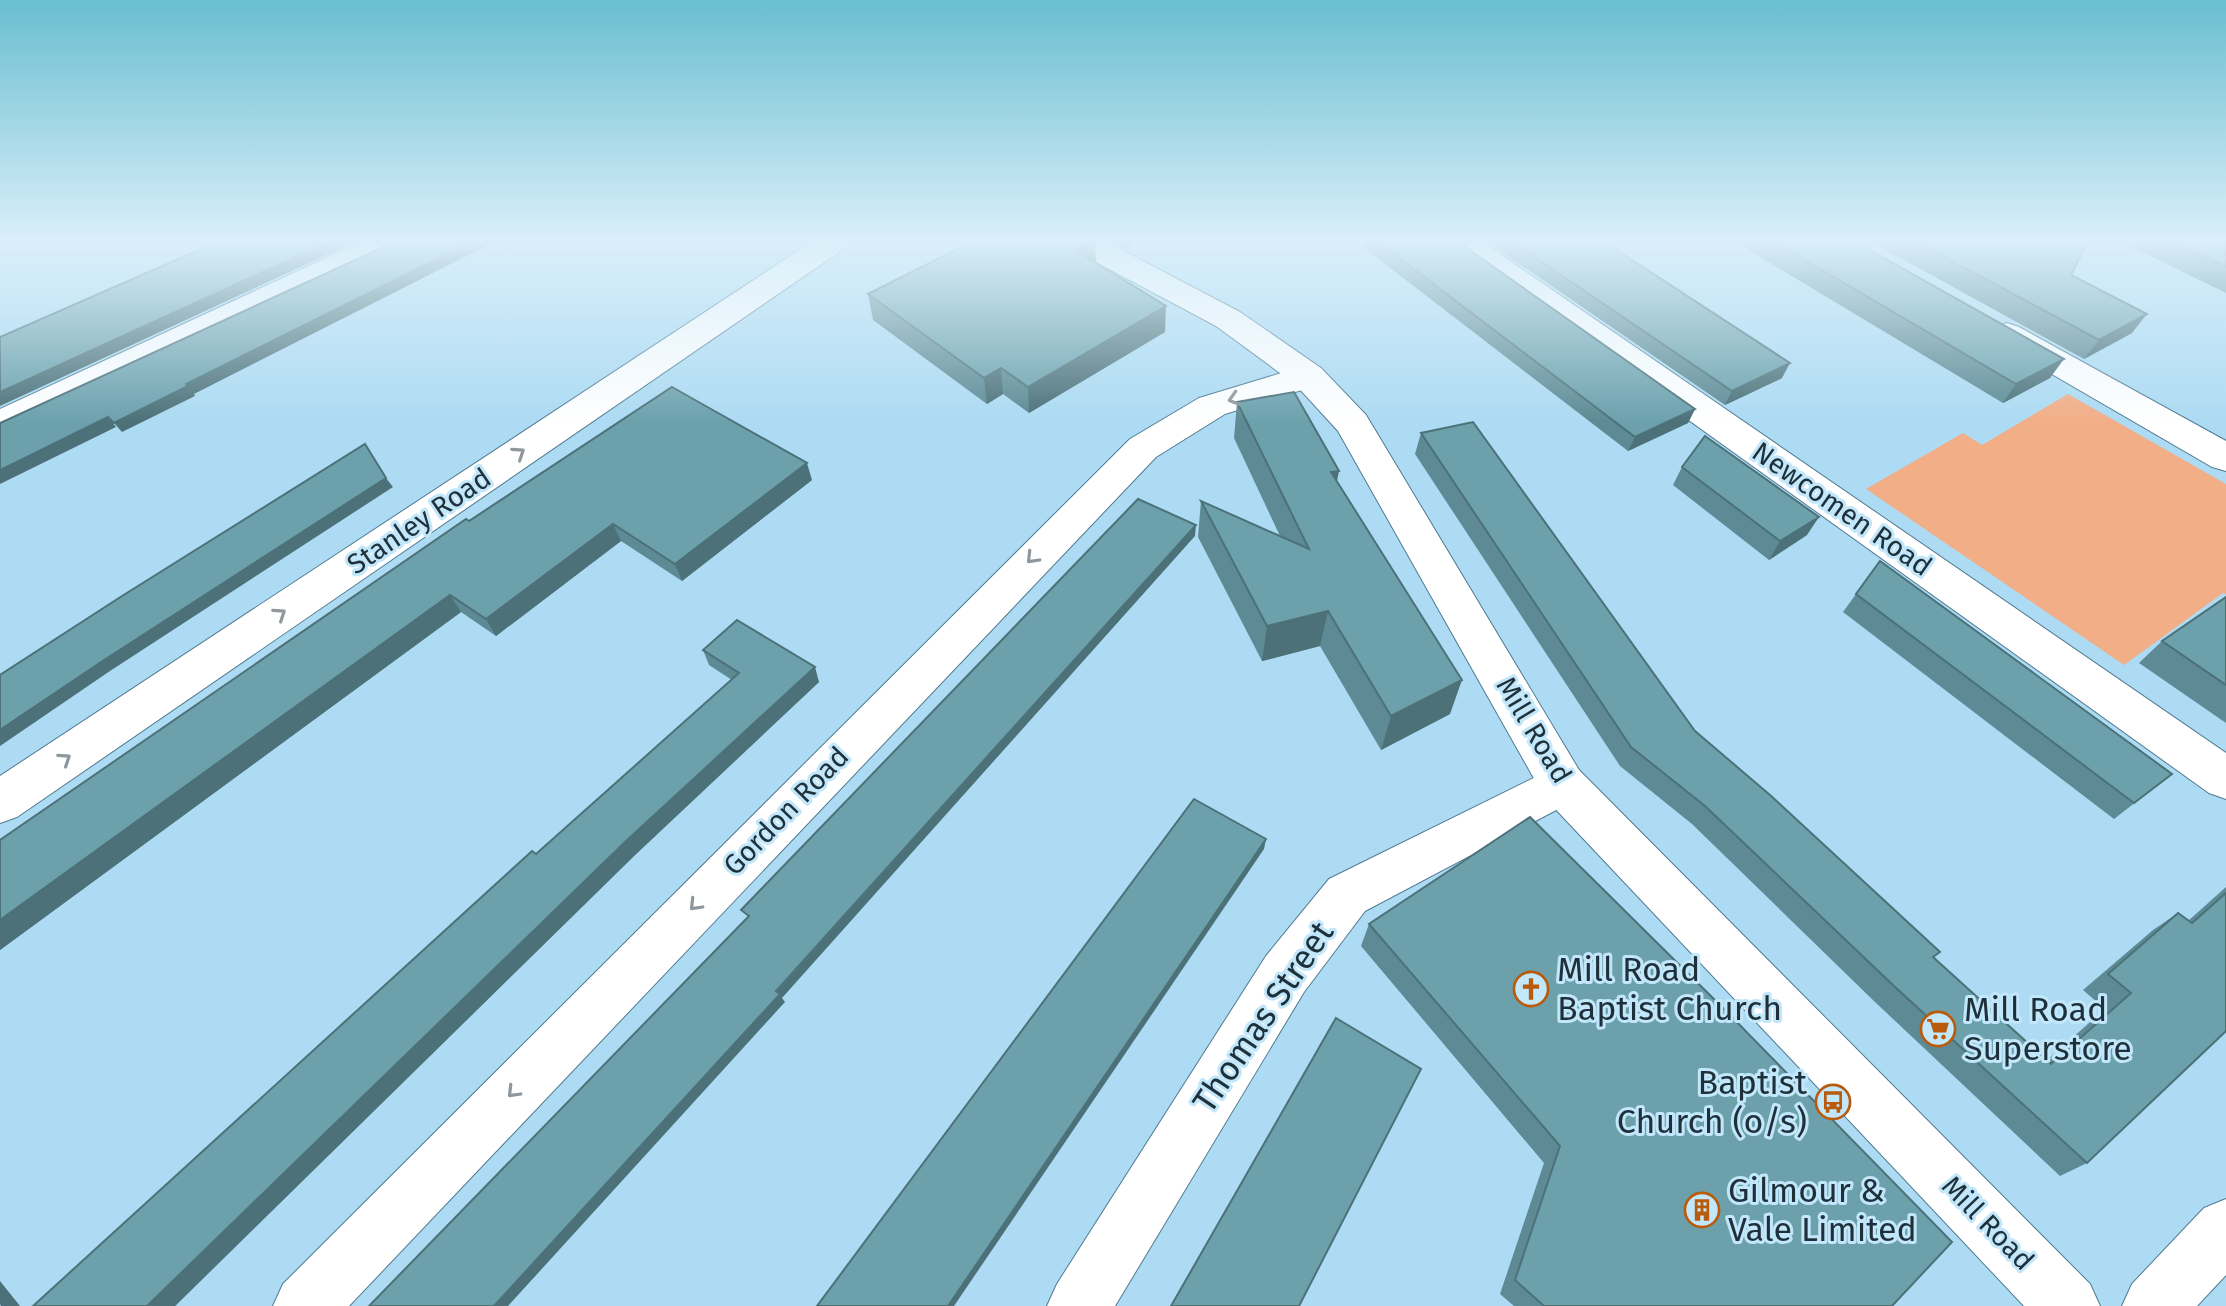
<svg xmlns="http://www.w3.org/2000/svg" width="2226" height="1306" font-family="'Fira Sans',sans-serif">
<rect width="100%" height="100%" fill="#addbf3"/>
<polygon fill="#f2ae86" points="2068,394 2226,484 2226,594 2223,593 2124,665 1866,489 1963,433 1982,445"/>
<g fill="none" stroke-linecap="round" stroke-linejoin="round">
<g stroke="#507a91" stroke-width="2">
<g id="street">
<polygon points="367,239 409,239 404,246 0,436 0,409"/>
<polygon points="816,239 853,239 848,246 17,817 0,823 0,776"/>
<polygon points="1441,239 1478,239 2226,753 2226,799 2209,793 1446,246"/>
<polygon points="2007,323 2019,327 2226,441 2226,471 2212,467 1995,341 1990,334 1995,327"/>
<polygon points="1308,365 1321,368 1326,376 1321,384 1225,414 1156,457 349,1306 273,1306 283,1284 1130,439 1199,398"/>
<polygon points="1562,764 1579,770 1586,784 1579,798 1365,911 1304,992 1115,1306 1047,1306 1057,1284 1266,956 1329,879"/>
<polygon points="2226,1199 2226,1275 2197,1306 2122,1306 2132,1284 2204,1208"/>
</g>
</g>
<g stroke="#507a91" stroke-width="2">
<polygon id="secondary" points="1061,239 1101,239 1240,312 1321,368 1366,415 1579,770 2090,1284 2100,1306 2024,1306 1545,798 1338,431 1295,384 1216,326 1066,246"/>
</g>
<use href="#street" fill="#fff" fill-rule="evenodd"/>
<use href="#secondary" fill="#fff" fill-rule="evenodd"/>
</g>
<g fill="#5d8a94">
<polygon points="1107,239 1143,239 1126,249"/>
<polygon points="1364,239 1454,239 1695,409 1688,423 1628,451 1363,247"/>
<polygon points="1483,239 1600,239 1782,378 1725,405"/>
<polygon points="1730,239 1850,239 2050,378 2003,403"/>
<polygon points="1866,239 2089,239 2071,275 2132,333 2084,359"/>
<polygon points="2116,239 2226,239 2226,293"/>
<polygon points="1096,263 1165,332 1029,413 1003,394 987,404 873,320 868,294"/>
<polygon points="1237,402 1337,481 1450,714 1381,750 1320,646 1262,661 1198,537 1201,501 1280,536 1234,438"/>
<polygon points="1421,433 1695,731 1933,958 2047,1060 2105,1009 2083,990 2153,930 2178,913 2188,921 2226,887 2226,1031 2087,1163 2060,1176 1875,1002 1692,824 1620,766 1415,454"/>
<polygon points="1682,467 1807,535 1769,560 1673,485"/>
<polygon points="812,480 682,581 621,541 496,636 461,612 0,950 0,840 469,521"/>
<polygon points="1880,561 2172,774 2114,819 1843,612"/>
<polygon points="2226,597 2226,723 2139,663 2162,641"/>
<polygon points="703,650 819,682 634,856 175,1306 33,1306 732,680 709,665"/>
<polygon points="1369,924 1892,1306 1514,1306 1500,1294 1544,1163 1361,946"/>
</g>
<g fill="#4c7178">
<polygon points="0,239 19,239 0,247"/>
<polygon points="335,239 361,239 0,406 0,392"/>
<polygon points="477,239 500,239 194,394 195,396 122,432 114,423 186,384"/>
<polygon points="1095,239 1096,265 1075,250"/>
<polygon points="1126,239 1143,239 1126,249"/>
<polygon points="1166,306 1165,332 1029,413 1028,387"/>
<polygon points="2147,314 2132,333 2084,359 2099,340"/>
<polygon points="2064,359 2050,378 2003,403 2016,384"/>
<polygon points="1790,363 1782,378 1725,405 1732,391"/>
<polygon points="1001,368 1003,394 987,404 984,378"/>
<polygon points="1695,409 1688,423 1628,451 1635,437"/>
<polygon points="108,417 116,427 0,484 0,470"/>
<polygon points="807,463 812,480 682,581 675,564"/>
<polygon points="1339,471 1332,507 1331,472"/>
<polygon points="386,478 393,487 110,671 0,746 0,730 101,662"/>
<polygon points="1819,517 1807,535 1769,560 1780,541"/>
<polygon points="613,524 621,541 496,636 486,619"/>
<polygon points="1196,525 1195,536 782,998 785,1002 508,1306 494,1306"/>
<polygon points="450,595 461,612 0,950 0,920"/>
<polygon points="1328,611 1320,646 1262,661 1267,626"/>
<polygon points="815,667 819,682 634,856 175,1306 147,1306 625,842"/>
<polygon points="1462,680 1450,714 1381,750 1391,716"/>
<polygon points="1266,839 1264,849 954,1306 948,1306"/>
<polygon points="0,1281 20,1306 1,1306 0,1304"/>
</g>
<g fill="#6ca1ac" stroke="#4c7178" stroke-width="2">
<polygon points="224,239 335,239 0,392 0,337"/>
<polygon points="401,239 477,239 186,384 188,386 114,423 108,417 0,470 0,423"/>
<polygon points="977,239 1095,239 1075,250 1166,306 1028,387 1001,368 984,378 868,294"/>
<polygon points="1374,239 1454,239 1695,409 1635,437"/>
<polygon points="1508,239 1600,239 1790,363 1732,391"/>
<polygon points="1769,239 1850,239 2064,359 2016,384"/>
<polygon points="1911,239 2089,239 2071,275 2147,314 2099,340"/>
<polygon points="2168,239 2226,239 2226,267"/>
<polygon points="672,387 807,463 675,564 613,524 486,619 450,595 0,920 0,840 466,519 469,521"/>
<polygon points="1294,392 1339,471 1331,472 1462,680 1391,716 1328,611 1267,626 1201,501 1309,549 1237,402"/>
<polygon points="1473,422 1695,731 1770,795 1940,952 1933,957 2051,1064 2131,993 2108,974 2178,913 2192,923 2226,893 2226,1031 2087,1163 1894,986 1705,806 1631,747 1421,433"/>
<polygon points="1705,436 1819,517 1780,541 1682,467"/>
<polygon points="365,444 386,478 101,662 0,730 0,675 122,596"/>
<polygon points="1138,499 1196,525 776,991 780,994 494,1306 369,1306 749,916 741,910"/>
<polygon points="1880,561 2172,774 2134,803 1856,594"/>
<polygon points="2226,597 2226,685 2162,641"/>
<polygon points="737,620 815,667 625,842 147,1306 33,1306 532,851 536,854 739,673 703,650"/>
<polygon points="1194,799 1266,839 948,1306 817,1306"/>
<polygon points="1530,817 1727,1012 1952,1242 1892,1306 1544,1306 1515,1280 1560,1146 1369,924"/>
<polygon points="1336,1018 1421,1069 1299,1306 1171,1306"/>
</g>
<defs><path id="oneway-chevron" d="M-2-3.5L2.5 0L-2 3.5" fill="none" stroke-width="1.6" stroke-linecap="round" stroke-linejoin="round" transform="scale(2)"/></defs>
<g stroke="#8e989c">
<use href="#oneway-chevron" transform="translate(1234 399) rotate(163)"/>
<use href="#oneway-chevron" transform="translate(519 453) rotate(-34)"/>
<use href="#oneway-chevron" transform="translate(1032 558) rotate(134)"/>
<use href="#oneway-chevron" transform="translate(280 614) rotate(-34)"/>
<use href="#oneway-chevron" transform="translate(65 759) rotate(-34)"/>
<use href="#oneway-chevron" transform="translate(695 905) rotate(134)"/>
<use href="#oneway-chevron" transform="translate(513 1092) rotate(134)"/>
</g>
<linearGradient id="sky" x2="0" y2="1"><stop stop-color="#69bed0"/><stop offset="0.57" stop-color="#daeffa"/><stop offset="1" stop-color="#daeffa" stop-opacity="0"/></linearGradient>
<rect width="2226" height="422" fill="url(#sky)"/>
<defs>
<g id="church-ring" transform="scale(1.8)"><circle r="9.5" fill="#c2e7fa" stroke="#b95b0c" stroke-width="1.5"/><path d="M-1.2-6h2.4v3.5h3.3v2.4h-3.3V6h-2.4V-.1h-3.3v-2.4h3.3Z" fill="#b95b0c"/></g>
<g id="supermarket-ring" transform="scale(1.8)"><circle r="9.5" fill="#c2e7fa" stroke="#b95b0c" stroke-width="1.5"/><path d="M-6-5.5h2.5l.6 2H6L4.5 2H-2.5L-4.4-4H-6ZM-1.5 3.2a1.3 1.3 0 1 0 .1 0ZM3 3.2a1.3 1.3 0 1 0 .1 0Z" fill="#b95b0c"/></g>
<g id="bus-ring" transform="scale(1.8)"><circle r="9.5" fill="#c2e7fa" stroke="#b95b0c" stroke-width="1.5"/><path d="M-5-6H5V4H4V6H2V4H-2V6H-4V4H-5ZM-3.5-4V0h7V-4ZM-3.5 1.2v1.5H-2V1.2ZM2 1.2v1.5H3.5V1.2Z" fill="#b95b0c"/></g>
<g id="building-ring" transform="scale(1.8)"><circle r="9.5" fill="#c2e7fa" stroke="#b95b0c" stroke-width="1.5"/><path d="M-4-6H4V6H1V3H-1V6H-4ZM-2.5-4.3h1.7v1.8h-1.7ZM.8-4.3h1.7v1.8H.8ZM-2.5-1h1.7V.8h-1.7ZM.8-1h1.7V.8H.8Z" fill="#b95b0c"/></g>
</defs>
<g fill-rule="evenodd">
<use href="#church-ring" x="1531" y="989"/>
<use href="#supermarket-ring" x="1938" y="1029"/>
<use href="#bus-ring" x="1833" y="1102"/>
<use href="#building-ring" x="1702" y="1210"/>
</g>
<g text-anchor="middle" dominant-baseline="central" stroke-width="6" stroke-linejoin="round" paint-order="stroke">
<g font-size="28" fill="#1e303a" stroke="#c2e7fa">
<text transform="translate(1842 509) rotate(35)">Newcomen Road</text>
<text transform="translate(419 521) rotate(-34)">Stanley Road</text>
<text transform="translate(1534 730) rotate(59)">Mill Road</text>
<text transform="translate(786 811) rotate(-46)">Gordon Road</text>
<text transform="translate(1988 1223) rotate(46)">Mill Road</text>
</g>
<g font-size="34" fill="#1e303a" stroke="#c2e7fa" text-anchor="start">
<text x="1557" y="969">Mill Road<tspan x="1557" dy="39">Baptist Church</tspan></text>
<text x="1964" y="1009">Mill Road<tspan x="1964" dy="39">Superstore</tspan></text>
<text x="1807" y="1082" text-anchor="end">Baptist<tspan x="1807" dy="39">Church (o/s)</tspan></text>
<text x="1728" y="1190">Gilmour &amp;<tspan x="1728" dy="39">Vale Limited</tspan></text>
</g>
<g font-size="34" fill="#1e303a" stroke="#c2e7fa">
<text transform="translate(1263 1017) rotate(-56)">Thomas Street</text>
</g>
</g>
</svg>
